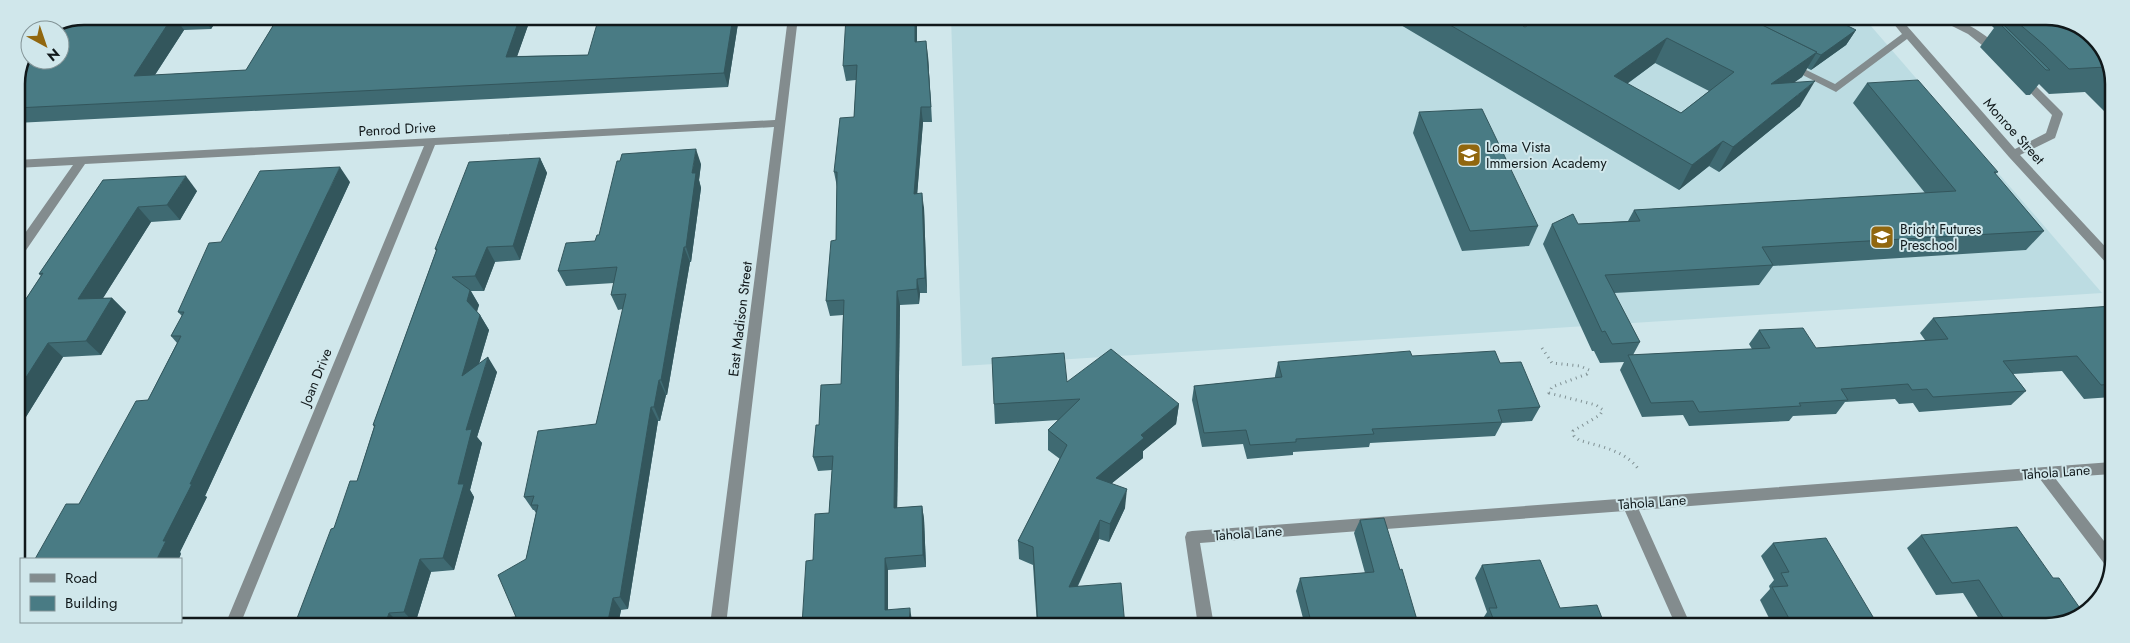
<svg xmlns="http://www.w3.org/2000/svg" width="2130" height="643" font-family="Jost,sans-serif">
<rect width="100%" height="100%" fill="#d0e7eb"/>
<polygon fill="#bcdce2" points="951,17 1864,18 2102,293 962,366"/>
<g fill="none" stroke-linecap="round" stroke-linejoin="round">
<path stroke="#809194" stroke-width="3" stroke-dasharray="1 4.5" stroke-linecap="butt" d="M1542,348L1552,363L1580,366L1589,370L1587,374L1552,387L1549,393L1596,405L1603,410L1600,415L1573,431L1574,436L1579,440C1601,447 1625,450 1639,470"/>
<g fill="#838c8e" fill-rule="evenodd">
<polygon points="788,17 798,17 726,625 710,625 774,127 435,145 240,625 225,625 424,146 85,164 20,259 16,260 16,246 73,165 16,168 16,160 775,120"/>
<polygon points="1889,18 1900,18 2015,149 2046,133 2052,115 2018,80 2017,78 2018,76 2026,76 2062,112 2063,114 2055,138 2020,155 2113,255 2113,267 2109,266 2009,157 1907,39 1836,92 1785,66 1786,64 1794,64 1835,84 1902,34"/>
<path d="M1938,19C1960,16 1988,34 2001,51L2000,53H1992L1968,34Z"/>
<polygon points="2112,462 2112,474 2055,478 2111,550 2111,568 2106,566 2040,479 1639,510 1691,626 1676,626 1625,511 1200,543 1214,626 1198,626 1185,537 1187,532 1192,531"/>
</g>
</g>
<g fill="#3f6a72" fill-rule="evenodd">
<path d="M84,16L531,17L517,56L588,55L739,17L728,87L16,123V84ZM276,21L246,70L155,75L184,30L211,29L215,23Z"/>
<polygon points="917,17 917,42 928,56 932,122 923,122 917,194 924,208 927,293 920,293 919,304 900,305 897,508 922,506 924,519 926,567 888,570 888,610 912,621 912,625 802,625 813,560 829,513 832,470 818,471 813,457 819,425 841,384 843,315 830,316 826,301 836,240 837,187 834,172 854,117 856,80 846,81 843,66"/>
<path d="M1389,18H1510L1525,27L1731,25L1856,30L1846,45L1811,70L1807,68L1802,77L1793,83L1800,106L1719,172L1709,166L1679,190ZM1655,63L1709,91L1681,113L1627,84Z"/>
<polygon points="1985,19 2064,19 2100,43 2114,80 2113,119 2110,117 2085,92 2049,94 2039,84 2030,95 2026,95 1980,47 1994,28"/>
<polygon points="1867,83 1998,172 1995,174 2044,231 2026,250 1773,266 1759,285 1614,293 1640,342 1633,355 1752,349 1749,344 1759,330 1816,348 1925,340 1920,333 1933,318 2113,306 2112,397 2084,399 2062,371 2013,374 2026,391 2011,405 1919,412 1913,403 1899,404 1895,399 1845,402 1836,414 1793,416 1789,421 1689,426 1683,415 1642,417 1620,370 1624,362 1600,363 1594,351 1592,351 1543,244 1552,224 1578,224 1628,221 1634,210 1925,193 1853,103"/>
<polygon points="1419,112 1538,226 1529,246 1462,251 1413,133"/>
<polygon points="540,158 547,173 520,260 495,262 484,291 471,291 479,305 477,312 480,315 489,330 479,364 497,372 477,437 482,443 470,490 474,497 454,570 431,572 415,624 297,625 298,623 296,621 334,528 357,481 374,427 373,425 436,251 435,249"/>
<polygon points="701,164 699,180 701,188 691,262 690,262 667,395 666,395 660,421 658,421 628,609 621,610 618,625 494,625 516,617 526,559 536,513 534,510 533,510 524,497 596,424 623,309 618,310 611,295 614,283 566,286 558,271 595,241 599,235"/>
<polygon points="103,180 197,191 180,220 151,222 103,298 112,298 126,312 101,355 63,357 16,433 16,314 41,276 39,274"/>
<polygon points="350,182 205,496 207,497 180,552 181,554 79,504 148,400 177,343 171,336 182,316 178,312 221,242"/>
<polygon points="1278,362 1500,363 1540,407 1532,421 1502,423 1495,436 1370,443 1369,447 1293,452 1293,455 1247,459 1243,444 1202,447 1192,400 1194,386 1275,378 1275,376"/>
<polygon points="1067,382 1179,404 1176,424 1143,451 1143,458 1112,483 1125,508 1109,542 1099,539 1078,586 1125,626 1037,626 1033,565 1019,559 1018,541 1060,459 1048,450 1048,430 1058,420 995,424 994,404"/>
<polygon points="1360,520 1400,570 1417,620 1414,626 1305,626 1296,591 1300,578 1365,573 1354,533"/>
<polygon points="1921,535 2053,578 2084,614 2046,627 1984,627 1963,593 1936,595 1907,548"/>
<polygon points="1773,543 1879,627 1773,626 1760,600 1770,589 1769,586 1774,580 1761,556"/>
<polygon points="1482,565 1560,608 1605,626 1484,626 1482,620 1487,612 1475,578"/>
</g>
<g fill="#33565c">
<polygon points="173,16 174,16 184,30 145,90 134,76"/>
<polygon points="203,16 211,16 215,23 211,29"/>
<polygon points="520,17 531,17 512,71 506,57"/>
<polygon points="733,17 739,17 728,87 724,73"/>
<polygon points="915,17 917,17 917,57 915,42"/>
<polygon points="1856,30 1846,45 1811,70 1821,55"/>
<polygon points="1667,38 1655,63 1603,101 1614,76"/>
<polygon points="926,41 928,56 932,122 931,107"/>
<polygon points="1817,52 1802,77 1756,109 1771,84"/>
<polygon points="1815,81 1800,106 1719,172 1733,147"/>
<polygon points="921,107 923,122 916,209 914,194"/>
<polygon points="1723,141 1709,166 1679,190 1692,165"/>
<polygon points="696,149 701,164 699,180 701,188 691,262 686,247 692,173"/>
<polygon points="540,158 547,173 520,260 513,246"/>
<polygon points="340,167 350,182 205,496 207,497 180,552 181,554 179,559 157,559 163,541 190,484"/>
<polygon points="186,176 197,191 180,220 167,205"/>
<polygon points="922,193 924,208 927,293 925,278"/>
<polygon points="138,207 151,222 93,314 78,299"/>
<polygon points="487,247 495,262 484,291 475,276"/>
<polygon points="684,247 690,262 667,395 661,380"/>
<polygon points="917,279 920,293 919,304 917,289"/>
<polygon points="470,290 479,305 475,316 467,301"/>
<polygon points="897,291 900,305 897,522 894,508"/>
<polygon points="112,298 126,312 101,355 86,341"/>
<polygon points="480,315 489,330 471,391 462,376"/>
<polygon points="48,343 63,357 16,433 16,393"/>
<polygon points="488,357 497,372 477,437 482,443 470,490 474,497 454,570 443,558 458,484 466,430"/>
<polygon points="659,380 666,395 660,421 654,407"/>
<polygon points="1179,404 1176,424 1143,451 1143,458 1095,497 1096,478 1141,435"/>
<polygon points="651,407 658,421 628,609 620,597"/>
<polygon points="16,468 26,475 16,492"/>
<polygon points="1127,489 1125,508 1109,542 1110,524"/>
<polygon points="922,506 924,519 926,567 923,555"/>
<polygon points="1100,520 1099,539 1069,604 1069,587"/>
<polygon points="885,558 888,570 888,622 885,610"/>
<polygon points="420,559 431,572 415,624 404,612"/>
<polygon points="613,598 621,610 618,625 607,625"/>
<polygon points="910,608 912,621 912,625 909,625"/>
<polygon points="389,613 401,625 385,625"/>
<polygon points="91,622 114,622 113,624 90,624"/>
</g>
<g fill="#497b84" stroke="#33565c" fill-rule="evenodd">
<polygon points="84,16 173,16 134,76 246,70 279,16 520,17 506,57 588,55 599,17 733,17 724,73 16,108 16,84 30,51 30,60 60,60 60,30 51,30"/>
<polygon points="846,17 915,17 915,42 926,41 931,107 921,107 914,194 922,193 925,278 917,279 917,289 897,291 894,508 922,506 923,555 885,558 885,610 910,608 909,625 802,625 806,561 813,560 815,514 829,513 833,456 813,457 816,425 819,425 821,385 841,384 844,300 826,301 831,241 836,240 837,172 834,172 840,118 854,117 857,65 843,66"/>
<path d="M1438,18H1510L1525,27L1539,18H1717L1731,25L1741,18H1749L1817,52L1771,84L1815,81L1733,147L1723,141L1692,165ZM1667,38L1734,72L1681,113L1614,76Z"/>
<polygon points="1751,18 1832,18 1856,30 1821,55 1816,53 1817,52 1750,19"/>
<polygon points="2027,19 2064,19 2100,43 2111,72 2106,67 2069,69 2044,45 2017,22 2030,21"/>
<polygon points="1998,22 2005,26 2050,70 2046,70"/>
<polygon points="1918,80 1998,172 1994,172 2044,231 1762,247 1773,265 1605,275 1640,342 1612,344 1605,331 1602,332 1552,224 1573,214 1578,224 1640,221 1634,210 1956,191 1867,83"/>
<polygon points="1482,109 1538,226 1470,231 1419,112"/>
<polygon points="696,149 692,173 696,173 686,247 684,247 661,380 659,380 654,407 651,407 620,597 613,598 607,625 494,625 495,619 516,617 498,575 526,559 538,505 531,505 534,496 524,497 538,431 596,424 626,294 611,295 617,267 558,271 566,243 595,241 597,235 599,235 617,161 620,161 622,154"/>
<polygon points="540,158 513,246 487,247 475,276 452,277 470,290 467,301 480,315 462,376 488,357 466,430 472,429 458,484 464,484 443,558 420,559 404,612 389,613 385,625 297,625 299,621 296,621 331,529 334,528 350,481 357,481 375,425 373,425 437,249 435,249 469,162"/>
<polygon points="340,167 190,484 192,484 163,541 166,541 157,559 35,559 66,504 79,504 136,401 148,400 181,336 171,336 184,312 178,312 209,243 221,242 260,171"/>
<polygon points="186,176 167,205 138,207 78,299 112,298 86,341 48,343 16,393 16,314 43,273 39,274 103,180"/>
<polygon points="2113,306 2112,384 2101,385 2077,356 2003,361 2026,391 1933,397 1927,389 1912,390 1908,384 1841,389 1848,400 1799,403 1801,406 1699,412 1693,401 1651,403 1628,355 1770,348 1759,330 1803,328 1816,348 1948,339 1933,318"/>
<polygon points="1111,349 1179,404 1141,435 1144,438 1096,478 1127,489 1110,524 1100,520 1069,587 1121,583 1125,626 1038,626 1033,547 1018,541 1067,445 1048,430 1080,399 994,404 992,358 1064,353 1067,382"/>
<polygon points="1410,351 1412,356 1495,351 1500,363 1521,362 1540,407 1498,410 1502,422 1372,429 1374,434 1296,439 1296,442 1250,445 1246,430 1204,433 1194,386 1282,377 1278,362"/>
<polygon points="1384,518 1400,570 1402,569 1417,620 1388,623 1389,626 1312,626 1300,578 1374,572 1360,520"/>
<polygon points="2017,527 2053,578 2059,578 2084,614 2065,620 2045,622 2048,626 2046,627 2009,627 1979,580 1952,583 1921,535"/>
<polygon points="1826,538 1879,627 1793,626 1772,587 1788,586 1781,573 1789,572 1773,543"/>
<polygon points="1540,560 1560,608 1597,605 1605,626 1496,626 1489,608 1497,608 1482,565"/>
<polygon points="62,622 91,622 90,624 66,624"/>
</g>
<defs>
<g id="school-square" transform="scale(1.25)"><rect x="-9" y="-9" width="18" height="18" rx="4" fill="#91670f" stroke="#d0e7eb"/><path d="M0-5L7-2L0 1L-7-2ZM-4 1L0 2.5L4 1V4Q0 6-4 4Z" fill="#fff"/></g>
</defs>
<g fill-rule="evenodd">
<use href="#school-square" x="1469" y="155"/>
<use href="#school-square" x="1882" y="237"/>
</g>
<g text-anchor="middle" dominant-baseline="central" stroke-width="4" stroke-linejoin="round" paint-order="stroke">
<g font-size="14" fill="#10181a" stroke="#d0e7eb">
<text transform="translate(397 129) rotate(-3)">Penrod Drive</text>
<text transform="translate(2014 131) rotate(48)">Monroe Street</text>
<text transform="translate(740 319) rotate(-83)">East Madison Street</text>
<text transform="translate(316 377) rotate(-68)">Joan Drive</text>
<text transform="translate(2056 472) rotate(-4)">Tahola Lane</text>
<text transform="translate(1652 502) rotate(-4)">Tahola Lane</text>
<text transform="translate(1248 533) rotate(-4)">Tahola Lane</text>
</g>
<g font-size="14" fill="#10181a" stroke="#d0e7eb" text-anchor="start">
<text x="1486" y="147">Loma Vista<tspan x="1486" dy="16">Immersion Academy</tspan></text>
<text x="1900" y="229">Bright Futures<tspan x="1900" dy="16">Preschool</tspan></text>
</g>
</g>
<path d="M0 0H2130V643H0ZM84 25H2046A59 59 0 0 1 2105 84V559A59 59 0 0 1 2046 618H84A59 59 0 0 1 25 559V84A59 59 0 0 1 84 25Z" fill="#d0e7eb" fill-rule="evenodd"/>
<path fill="none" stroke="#10181a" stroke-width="2.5" d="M84 25H2046A59 59 0 0 1 2105 84V559A59 59 0 0 1 2046 618H84A59 59 0 0 1 25 559V84A59 59 0 0 1 84 25Z"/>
<rect x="20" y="558" width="162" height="65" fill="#d0e7eb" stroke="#839497"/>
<rect x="30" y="574" width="25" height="8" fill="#838c8e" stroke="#839497"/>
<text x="65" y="583" font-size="15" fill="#10181a">Road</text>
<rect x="30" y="596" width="25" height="15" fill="#497b84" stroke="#839497"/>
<text x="65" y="608" font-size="15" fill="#10181a">Building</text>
<g transform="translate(45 45) rotate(140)"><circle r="24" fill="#d0e7eb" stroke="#839497"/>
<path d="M0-4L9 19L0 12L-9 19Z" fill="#91670f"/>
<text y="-8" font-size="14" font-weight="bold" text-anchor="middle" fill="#10181a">N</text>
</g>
</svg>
